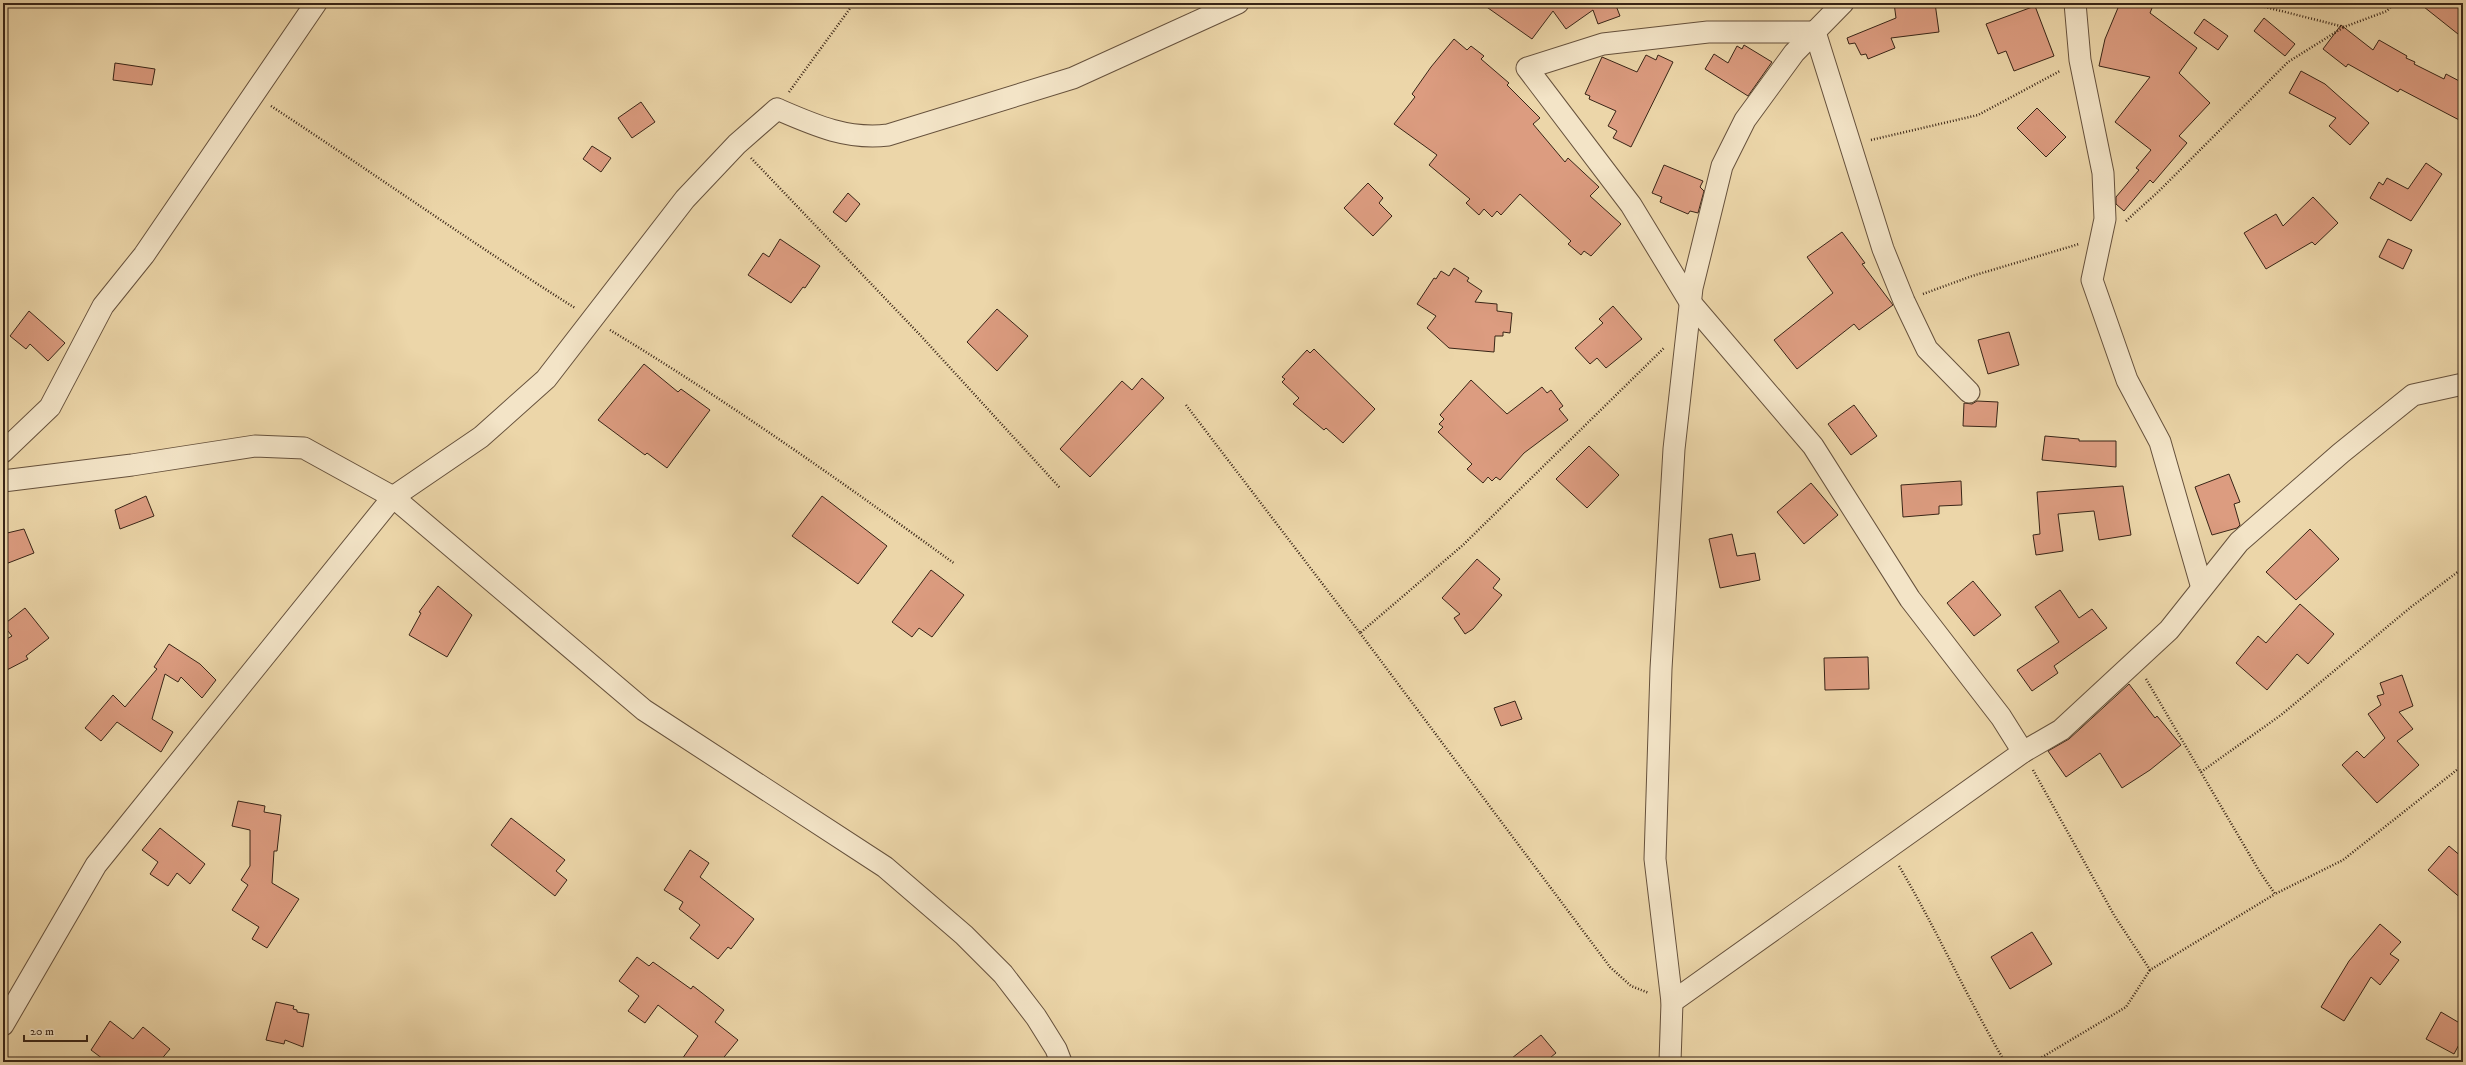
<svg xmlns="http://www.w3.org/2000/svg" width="2466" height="1065" font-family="'IM FELL DW Pica',serif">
<rect width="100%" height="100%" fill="#ecd6a9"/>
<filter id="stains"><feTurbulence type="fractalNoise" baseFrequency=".005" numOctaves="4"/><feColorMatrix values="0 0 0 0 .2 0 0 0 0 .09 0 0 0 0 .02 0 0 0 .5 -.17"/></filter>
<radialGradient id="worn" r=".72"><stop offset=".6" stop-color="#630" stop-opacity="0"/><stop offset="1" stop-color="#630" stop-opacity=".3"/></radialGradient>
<g fill="#dc9c80" stroke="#392517">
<polygon points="1481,3 1615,3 1620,16 1598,24 1593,10 1566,29 1553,11 1532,39"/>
<polygon points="1894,3 1935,3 1939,32 1891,38 1895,48 1868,59 1866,54 1861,55 1855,43 1849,44 1847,38 1896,18"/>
<polygon points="2120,3 2154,3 2150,13 2197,48 2179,73 2210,103 2179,136 2187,143 2153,183 2150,180 2124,211 2116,204 2116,197 2139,170 2136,168 2151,150 2115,122 2150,77 2099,66 2105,39"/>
<polygon points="2419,3 2463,3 2463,38"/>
<polygon points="2035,6 2054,56 2014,71 2006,51 1998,54 1986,24"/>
<polygon points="2264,18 2295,44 2285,56 2254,31"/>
<polygon points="2204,19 2228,36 2218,50 2194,33"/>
<polygon points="2341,25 2373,50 2379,40 2407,56 2406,58 2415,62 2414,64 2444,79 2446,74 2463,83 2463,122 2400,89 2398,92 2348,64 2346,67 2323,49"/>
<polygon points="1454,39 1467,50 1471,46 1484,56 1481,59 1509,83 1507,85 1540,118 1533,124 1565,162 1568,158 1599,187 1590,196 1621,224 1591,256 1584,251 1581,255 1568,244 1571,241 1520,194 1501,215 1497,211 1492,217 1484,209 1479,215 1466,203 1470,199 1429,165 1437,155 1394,124 1415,97 1412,94 1431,67"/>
<polygon points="1744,45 1772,62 1748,96 1705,69 1714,54 1728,63 1737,46 1742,49"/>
<polygon points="1646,55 1656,60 1658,55 1673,62 1631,147 1613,138 1617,131 1608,126 1616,111 1589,99 1590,96 1585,94 1602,57 1637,72"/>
<polygon points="115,63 155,69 152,85 113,80"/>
<polygon points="2301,71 2325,84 2369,123 2350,145 2329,126 2336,118 2289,93"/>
<polygon points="641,102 655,122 632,138 618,118"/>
<polygon points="2037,108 2066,137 2046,157 2017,128"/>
<polygon points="592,146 611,158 601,172 583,159"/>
<polygon points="2426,163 2442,174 2411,221 2370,198 2379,182 2383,185 2387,178 2408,189"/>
<polygon points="1664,165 1703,181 1700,187 1704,191 1698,213 1690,211 1688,214 1660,202 1662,197 1652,193"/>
<polygon points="1368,183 1383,198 1379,203 1392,216 1373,236 1344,208"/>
<polygon points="848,193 860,204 846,222 833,212"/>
<polygon points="2313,197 2338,223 2315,245 2312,242 2266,269 2244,233 2276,214 2283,226"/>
<polygon points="1842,232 1865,263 1862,264 1893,305 1859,330 1854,324 1797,369 1774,340 1833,293 1807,257"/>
<polygon points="780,239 820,266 805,288 803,287 791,303 748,275 763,253 769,257"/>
<polygon points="2388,239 2412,250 2403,269 2379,257"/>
<polygon points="1454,268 1469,278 1467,281 1482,291 1475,302 1497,304 1497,311 1512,313 1510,333 1503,332 1503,336 1495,336 1494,352 1449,348 1427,328 1436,316 1417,304 1434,278 1436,279 1441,271 1449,276"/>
<polygon points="1613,306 1642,339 1606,368 1597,358 1590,364 1575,348 1603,323 1599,319"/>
<polygon points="997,309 1028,336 997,371 967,342"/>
<polygon points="29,311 65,343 48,361 30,344 26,349 10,336"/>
<polygon points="2009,332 2019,365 1988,374 1978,340"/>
<polygon points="1314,349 1375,409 1343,443 1326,428 1324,430 1293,404 1299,398 1282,382 1285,379 1282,377 1307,350 1310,353"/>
<polygon points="644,364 678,392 681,389 710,410 667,468 647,453 645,455 598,420"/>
<polygon points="1142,378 1164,398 1090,477 1060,449 1122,381 1132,390"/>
<polygon points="1471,380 1507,414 1542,387 1547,393 1551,390 1563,406 1559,409 1568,420 1524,453 1500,480 1496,477 1492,481 1488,477 1483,483 1467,469 1472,464 1438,432 1443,427 1439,424 1444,419 1440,415"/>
<polygon points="1977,401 1998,402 1996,427 1963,426 1964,403 1972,404"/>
<polygon points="1854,405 1877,436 1851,455 1828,424"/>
<polygon points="2045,436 2079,439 2079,441 2116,441 2116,467 2042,460"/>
<polygon points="1589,446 1619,475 1587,508 1556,479"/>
<polygon points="2229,474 2240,502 2234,504 2240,525 2237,528 2212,535 2195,487"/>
<polygon points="1961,481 1962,505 1939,506 1939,514 1903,517 1901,485"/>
<polygon points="1811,483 1838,515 1804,544 1777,512"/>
<polygon points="2123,486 2131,535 2099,540 2094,511 2058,514 2063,551 2036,555 2033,535 2040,534 2037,492"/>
<polygon points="146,496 154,516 120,529 115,510"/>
<polygon points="822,496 887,546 858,584 792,536"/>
<polygon points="24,529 34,553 3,565 3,534"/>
<polygon points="2310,529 2339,559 2296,600 2266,572"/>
<polygon points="1732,534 1737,556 1755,553 1760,580 1720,588 1709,539"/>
<polygon points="1477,559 1500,579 1493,588 1502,595 1473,629 1465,634 1454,618 1460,614 1442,598"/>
<polygon points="931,570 964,595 932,637 919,628 912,637 892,622"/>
<polygon points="1973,581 2001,615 1974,636 1947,603"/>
<polygon points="438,586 472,615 447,657 409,635 421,613 419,612"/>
<polygon points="2060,590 2079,618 2092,609 2107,628 2054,666 2058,673 2032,691 2017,670 2059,642 2035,607"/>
<polygon points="2300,604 2334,634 2308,664 2297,654 2267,690 2236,663 2258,636 2266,643"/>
<polygon points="25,608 49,638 26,656 28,659 3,672 3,641 12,636 3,625"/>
<polygon points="169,644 200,664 216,680 202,698 181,677 178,682 165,674 152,719 173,732 161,752 117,722 101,741 85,728 113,695 125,707 157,669 154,667"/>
<polygon points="1868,657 1869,689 1825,690 1824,658"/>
<polygon points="2402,675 2413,706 2399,712 2413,729 2397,741 2419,765 2377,803 2342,765 2357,751 2364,758 2385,738 2368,714 2381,705 2377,696 2384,694 2380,683"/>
<polygon points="2129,684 2155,718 2157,716 2181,745 2150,770 2122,788 2100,753 2066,777 2048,751 2069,739"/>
<polygon points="1515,701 1522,719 1501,726 1494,708"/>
<polygon points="238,801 265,806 264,812 281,815 277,851 274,851 272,883 299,899 267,948 252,939 259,927 232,910 248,885 241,880 250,866 250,830 232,826"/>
<polygon points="511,818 565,860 556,871 567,880 555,896 491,845"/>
<polygon points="160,828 205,864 190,884 177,873 168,886 150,874 158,862 142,850"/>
<polygon points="2449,846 2463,858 2463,900 2428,870"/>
<polygon points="690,850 709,863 700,877 754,919 731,949 728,947 718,959 690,938 700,925 679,909 683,902 664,890"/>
<polygon points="2380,924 2401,942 2390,954 2399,960 2380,985 2371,977 2344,1021 2321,1007 2349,961"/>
<polygon points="2032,932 2052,964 2010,989 1991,957"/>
<polygon points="637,957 649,966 653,962 691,989 693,986 724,1010 715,1022 738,1040 720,1062 680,1062 698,1036 658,1005 645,1023 628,1011 639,996 619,981"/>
<polygon points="276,1002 294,1006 293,1009 297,1010 297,1012 309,1014 303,1047 285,1040 284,1044 266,1040"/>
<polygon points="2441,1012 2463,1025 2463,1037 2454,1054 2426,1039"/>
<polygon points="110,1021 133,1039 143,1027 170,1049 159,1062 107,1062 91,1050"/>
<polygon points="1541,1035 1556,1053 1545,1062 1507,1062"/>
</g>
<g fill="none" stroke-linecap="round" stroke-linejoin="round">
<g stroke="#66513c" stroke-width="23">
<g id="minor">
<polyline points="2075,3 2080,60 2103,173 2105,219 2092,280 2127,380 2160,442 2202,588"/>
<polyline points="1969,392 1927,349 1904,301 1883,249 1815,32 1708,32 1603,44 1527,68 1631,205 1690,302 1813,446 1910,599 2001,717 2023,752"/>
<polyline points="3,452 50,407 103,306 144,255 316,3"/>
<polyline points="3,481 132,465 255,446 304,448 393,497 644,710 885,867 964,935 1003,974 1036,1017 1056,1049 1061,1062"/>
<polyline points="1672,1002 2023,752 2061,730 2169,630 2239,542 2341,453 2413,395 2463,384"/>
<path d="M3,1025L96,865L393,497L481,437L546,379L685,199L737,144L777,109C814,125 847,140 888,135L1073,78L1238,3"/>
<polyline points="1670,1062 1672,1002 1655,859 1661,669 1674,449 1692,288 1722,166 1745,120 1794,53 1843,3"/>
</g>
</g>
<g stroke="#392517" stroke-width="2.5" stroke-dasharray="1 2" stroke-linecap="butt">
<polyline points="2250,3 2344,27 2387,11 2394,3"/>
<polyline points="789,92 854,3"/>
<path d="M271,106C373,173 472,243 575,308"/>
<polyline points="1871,140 1978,115 2060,71"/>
<polyline points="751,158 921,336 1060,488"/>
<polyline points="2126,221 2159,191 2288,62 2344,27"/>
<polyline points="1923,294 1972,276 2079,244"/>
<path d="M610,330C729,402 842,482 955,564"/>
<polyline points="1186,405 1360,633 1463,545 1664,348"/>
<polyline points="1360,633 1610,967 1631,986 1649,993"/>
<polyline points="2146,679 2258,869 2275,894 2343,860 2463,765"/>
<polyline points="2033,770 2114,915 2150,970 2275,894"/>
<polyline points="2201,772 2281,715 2411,607 2463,568"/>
<path d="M1899,866C1937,930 1967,998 2005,1062"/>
<polyline points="2034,1062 2126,1007 2150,970"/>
</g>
<use href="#minor" stroke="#f3e4c7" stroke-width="21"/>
</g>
<rect width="2466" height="1065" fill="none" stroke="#ecd6a9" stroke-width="16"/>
<rect x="4" y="4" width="2458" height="1057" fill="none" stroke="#392517" stroke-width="2"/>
<rect x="8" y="8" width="2450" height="1049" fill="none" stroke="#392517"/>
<path d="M24 1035v6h63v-6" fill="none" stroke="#392517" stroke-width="2"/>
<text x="30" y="1035" font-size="12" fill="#392517" stroke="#f3e4c7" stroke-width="3" paint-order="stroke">20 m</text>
<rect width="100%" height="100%" filter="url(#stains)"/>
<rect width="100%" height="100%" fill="url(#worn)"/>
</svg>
